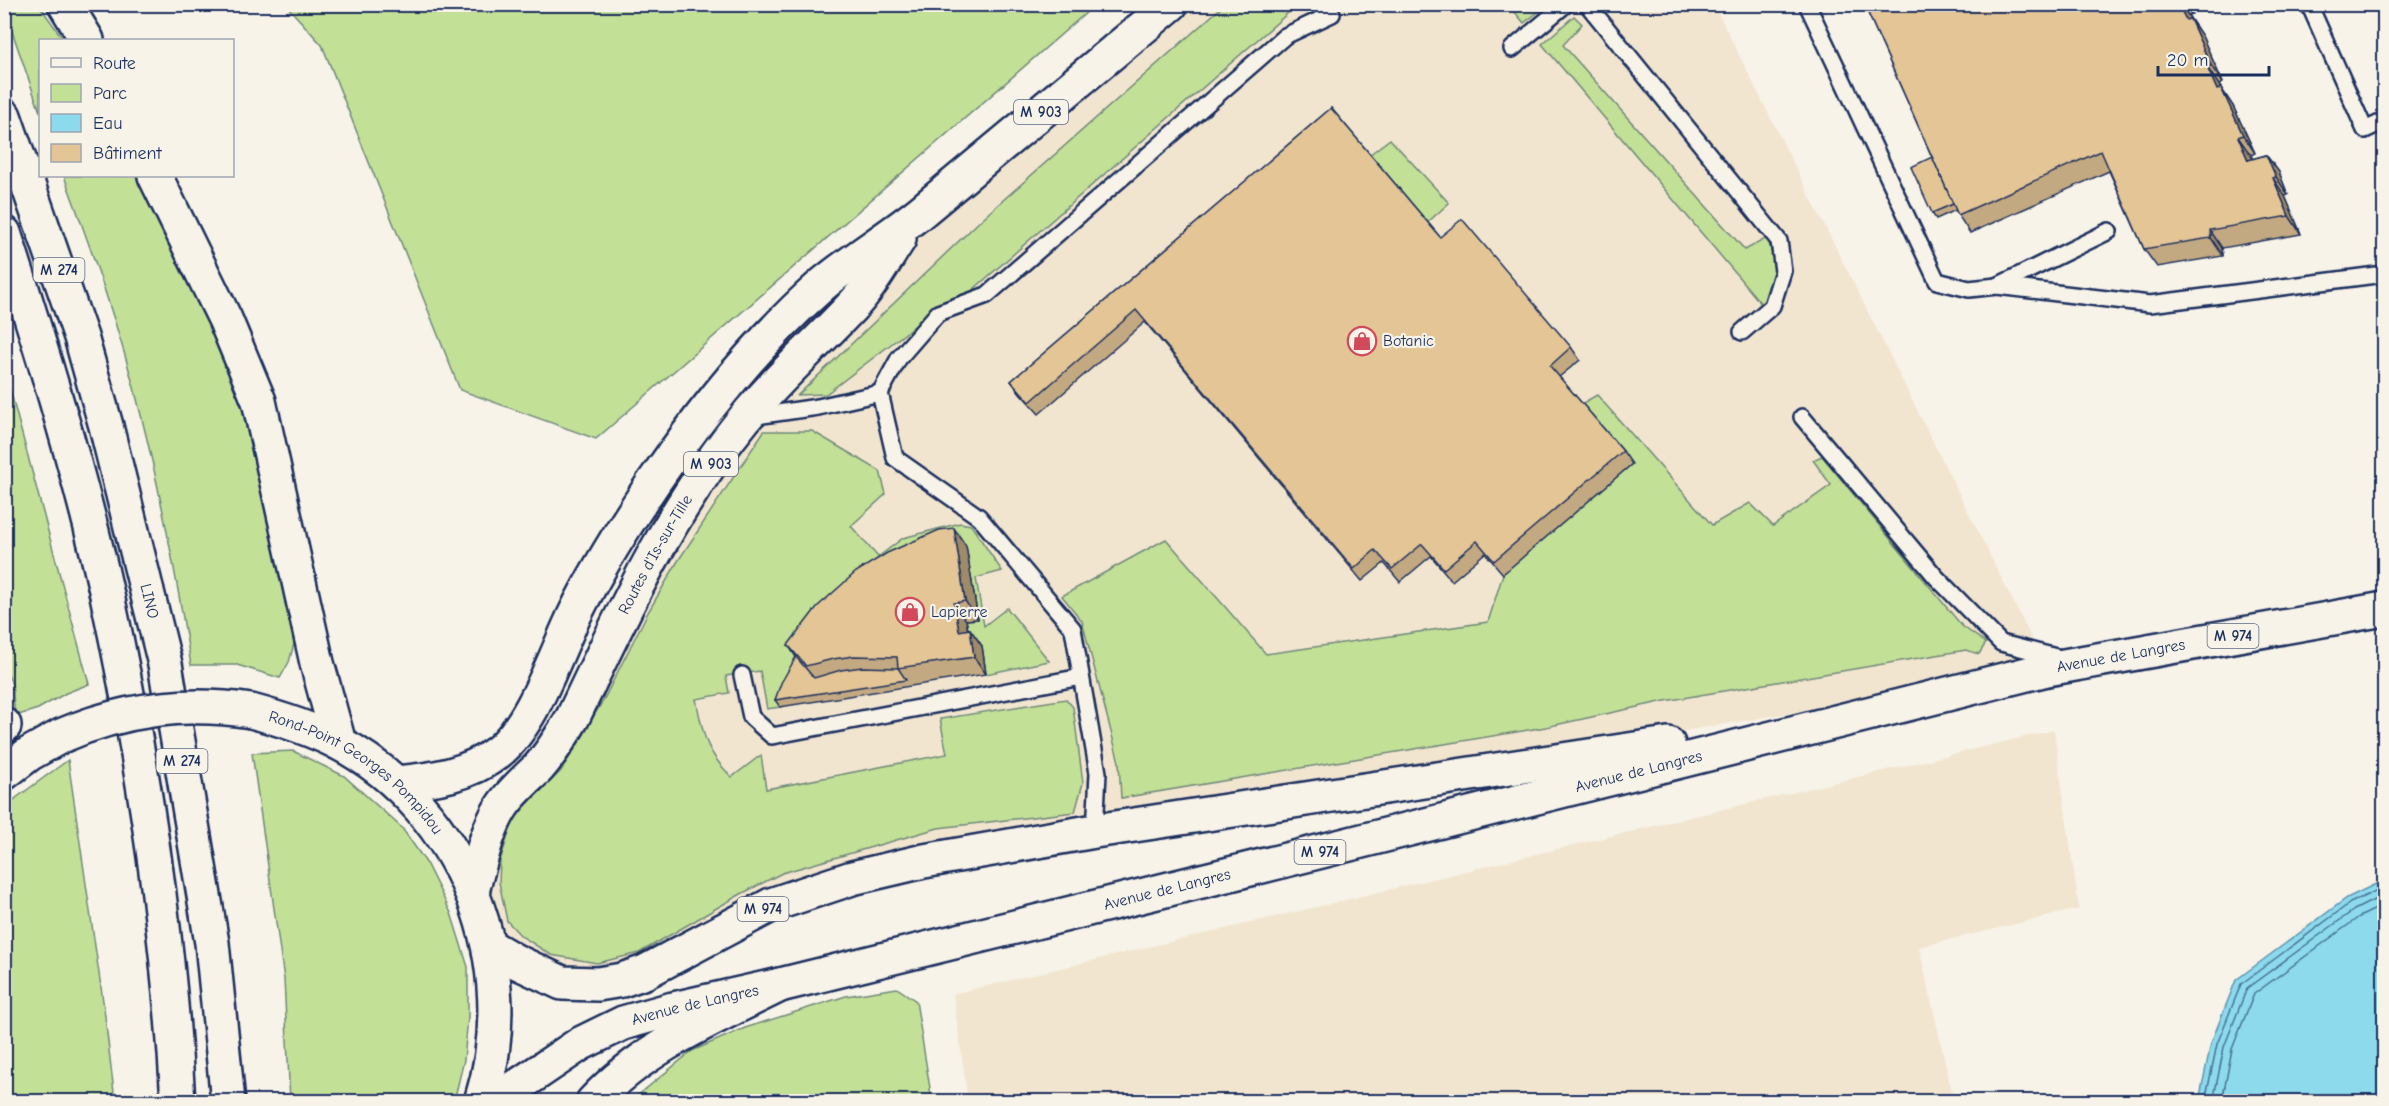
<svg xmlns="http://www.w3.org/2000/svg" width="2389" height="1106" font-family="'Comic Neue',sans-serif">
<rect width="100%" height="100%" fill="#f7f3e8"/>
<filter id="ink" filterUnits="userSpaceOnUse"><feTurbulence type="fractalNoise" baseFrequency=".0167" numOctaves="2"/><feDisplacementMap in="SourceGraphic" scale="12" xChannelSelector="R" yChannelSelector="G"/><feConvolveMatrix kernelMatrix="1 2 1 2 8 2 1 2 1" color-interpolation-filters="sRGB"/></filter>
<g filter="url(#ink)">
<g fill="#f1e5cf">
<polygon points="1171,5 1714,5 2047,669 924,861 598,984 489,946 483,850 631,595 911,220"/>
<polygon points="2054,730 2079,909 1919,947 1954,1101 968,1101 953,994"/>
</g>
<g fill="#c3e097" stroke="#6f887a" stroke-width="1.5">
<polygon points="4,5 39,5 64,40 40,40 40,112 5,11"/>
<polygon points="550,5 550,4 1095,5 596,439 460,390 322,45 286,5 439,5 455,14"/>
<polygon points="1224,5 1297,5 967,295 950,299 826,394 798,395 984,217"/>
<polygon points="1509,5 1508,5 1547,5 1524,23"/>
<path d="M1574,16L1582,24L1563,45L1745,250L1767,238C1776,261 1778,285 1763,306L1542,44Z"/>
<polygon points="1390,139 1449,203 1427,223 1369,155"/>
<path d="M64,176H136L223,355L243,405L294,644L289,662L280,678L237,665H191C177,581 162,497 141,415C121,333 93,254 64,176Z"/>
<polygon points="4,367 89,684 66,693 38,709 15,716 12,684 4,666"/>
<polygon points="1597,395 1712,525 1750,503 1773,526 1831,485 1813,460 1822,456 1962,626 1986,643 1979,654 1966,650 1665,701 1546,727 1121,798 1119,762 1082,621 1062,596 1166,539 1266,654 1488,622 1503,574 1581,404"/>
<path d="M764,431H812L880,471L886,494L851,526L878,557L903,538L960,523L971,525L1002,571L976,578L984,626L1007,608L1049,661L986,674L971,648L966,620L977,619L966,546L785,689L780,707L767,709L760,671L726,676L729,693L696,699C703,733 705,752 732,777L761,755L766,789L947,754L940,719L1066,699L1073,707L1083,783L1075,812L938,828L782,873L741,894L639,953L597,963L551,955L521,936L507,921L499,882L500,861L511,826L521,810L561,771L604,699L647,614L678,561Z"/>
<polygon points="293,751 344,776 402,828 425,861 451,913 468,967 468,1017 464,1060 454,1101 290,1101 284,979 252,753"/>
<polygon points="68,760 104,1008 115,1101 5,1101 5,812 16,798"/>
<polygon points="897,988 916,1001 932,1101 631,1101 692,1051 745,1028 846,996"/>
</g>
<polygon fill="#8cdaec" stroke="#5f96b3" stroke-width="1.5" points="2384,880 2384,1101 2199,1101 2211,1043 2236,980 2347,898"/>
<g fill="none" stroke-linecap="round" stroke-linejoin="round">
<g stroke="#487397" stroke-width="1.5">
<polyline points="2205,1102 2217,1044 2241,984 2350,903 2384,887"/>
<polyline points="2213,1102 2224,1047 2247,988 2354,910 2384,895"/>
<polyline points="2222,1102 2232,1049 2254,994 2359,917 2384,905"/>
</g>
<g stroke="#1b2f5e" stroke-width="20">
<g id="lane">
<polyline points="1587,4 1779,241 1783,271 1772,306 1742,332"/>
<polyline points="1807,4 1937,281 1969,289 1997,286 2109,231"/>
<polyline points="2309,4 2365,130 2384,121"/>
<polyline points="1512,49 1566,4"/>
<polyline points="1997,286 2150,304 2384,274"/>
<polyline points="750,417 818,407 880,393"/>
<polyline points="1802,417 1936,577 2001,643 2060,658"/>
<polyline points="742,675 751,717 772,736 1081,677"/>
<polyline points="1095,831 1098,773 1073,629 979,517 895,458 880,393 899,358 938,313 987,295 1285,36 1332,14"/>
</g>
</g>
<g stroke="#1b2f5e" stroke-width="38">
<g id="primary">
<path id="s1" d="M251,711C281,719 309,728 337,742C465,809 524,966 481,1102"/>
<polyline points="4,773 29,754 61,736"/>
<path d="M396,783C432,780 469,775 498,752C533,724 555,655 575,614C597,569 625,525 653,483C702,412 757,342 822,285C854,258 890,237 922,211C1005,142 1088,73 1171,4"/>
<path id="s2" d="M472,891C480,864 486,832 501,808C511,792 526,780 539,767C552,752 563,734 573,717C622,613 671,508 745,418C779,376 819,342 855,303C872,285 885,260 899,239"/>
<polyline points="489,946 515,961 562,983 598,984 622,980 645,972 771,905 852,878 924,861 1095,831 1668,744"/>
<path id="s3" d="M494,1102L580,1044L623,1023L673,1009L780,985L1238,872L2047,669L2384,609"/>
</g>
</g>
<g stroke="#1b2f5e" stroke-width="38">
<g id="highway">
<polyline points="65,4 87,40"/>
<path id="s4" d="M4,116L81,337L106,426L165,664L212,943L228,1102"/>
<polyline points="155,176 225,319 259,401 317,663 339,743"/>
<path d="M4,233C43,352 80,473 107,595C143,761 169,932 178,1102"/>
<polyline points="4,725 4,726"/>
<path d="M593,1102C644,1047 714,1018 780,985"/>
</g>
</g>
<use href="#lane" stroke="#f7f3e8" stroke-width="15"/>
<use href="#primary" stroke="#f7f3e8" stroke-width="33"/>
<use href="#highway" stroke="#f7f3e8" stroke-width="33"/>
<g stroke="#1b2f5e" stroke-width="38" stroke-linecap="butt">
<path id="primary-bridge" d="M61,736C123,709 184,701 251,711"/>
</g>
<use href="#primary-bridge" stroke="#f7f3e8" stroke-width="33"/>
</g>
<g fill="#c3a981" stroke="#1b2f5e" stroke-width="1.5">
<polygon points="1864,4 2188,4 2192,14 2188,15 2202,36 2223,83 2219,85 2233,106 2255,153 2251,155 2252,159 2266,155 2279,172 2288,195 2285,196 2301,234 2222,248 2223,256 2157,267 2144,249 2109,171 1970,233 1958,215 1956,210 1936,219 1932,213 1932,157"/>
<polygon points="1331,108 1440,237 1571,347 1580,360 1559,377 1623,451 1632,464 1503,574 1485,553 1452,581 1431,556 1400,582 1384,563 1362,581 1145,322 1039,414 1020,393 1011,381"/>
<polygon points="966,546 978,619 966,620 968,629 970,629 982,646 986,674 780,707 775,700 796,657 788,645"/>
</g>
<g fill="#9f8a69" stroke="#1b2f5e" stroke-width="1.5">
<polygon points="2178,4 2180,4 2188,15 2198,38 2186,20"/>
<polygon points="2190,19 2202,36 2223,83 2211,66"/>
<polygon points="2207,67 2219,85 2229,108 2217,90"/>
<polygon points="2221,88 2233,106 2255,153 2243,135"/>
<polygon points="2238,137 2251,155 2261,178 2248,160"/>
<polygon points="2266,155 2279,172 2288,195 2276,177"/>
<polygon points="2273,178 2285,196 2301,234 2289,216"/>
<polygon points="2210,230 2222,248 2223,256 2211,238"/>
<polygon points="954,528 966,546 978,619 965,601"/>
<polygon points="954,603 966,620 971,648 959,631"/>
<polygon points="970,629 982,646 986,674 974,657"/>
</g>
<g fill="#e3c596" stroke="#1b2f5e" stroke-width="1.5">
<polygon points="1864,4 2178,4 2186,20 2190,19 2211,66 2207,67 2217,90 2221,88 2243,135 2238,137 2248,160 2266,155 2276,177 2273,178 2289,216 2210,230 2211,238 2144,249 2101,151 1958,215"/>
<polygon points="1331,108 1440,237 1462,219 1571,347 1550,366 1623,451 1494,561 1477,541 1444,569 1422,544 1392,569 1375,550 1354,569 1136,310 1030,402 1011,381"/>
<polygon points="1932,157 1953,204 1932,213 1911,167"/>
<polygon points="954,528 965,601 954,603 959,631 970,629 974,657 898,668 897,657 854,656 833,659 806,666 788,645 817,607 856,572 887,553 939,530"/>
<polygon points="796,657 814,678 841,670 862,667 899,668 898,668 906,680 775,700 781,683"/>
</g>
</g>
<defs>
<g id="shop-ring" transform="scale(1.5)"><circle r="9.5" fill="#f7f3e8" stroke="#d1495b" stroke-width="1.5"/><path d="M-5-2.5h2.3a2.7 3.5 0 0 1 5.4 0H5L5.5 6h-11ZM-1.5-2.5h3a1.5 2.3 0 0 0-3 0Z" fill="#d1495b"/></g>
</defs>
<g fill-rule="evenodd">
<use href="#shop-ring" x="1362" y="341"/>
<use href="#shop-ring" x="910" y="612"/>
</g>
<g text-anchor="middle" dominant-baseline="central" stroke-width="4.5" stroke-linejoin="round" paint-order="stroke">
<g fill="#f7f3e8" stroke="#5d6a87" stroke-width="1.5">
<rect x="1014" y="100" width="54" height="24" rx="4.5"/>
<rect x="33.5" y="258" width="51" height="24" rx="4.5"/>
<rect x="684" y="452" width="54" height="24" rx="4.5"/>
<rect x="2207.5" y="624" width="51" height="24" rx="4.5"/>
<rect x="156.5" y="749" width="51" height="24" rx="4.5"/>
<rect x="1294.5" y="840" width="51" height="24" rx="4.5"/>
<rect x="737.5" y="897" width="51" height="24" rx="4.5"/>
</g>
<g font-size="15" font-weight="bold" fill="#1b2f5e">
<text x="1041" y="112">M 903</text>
<text x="59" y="270">M 274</text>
<text x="711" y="464">M 903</text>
<text x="2233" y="636">M 974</text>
<text x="182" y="761">M 274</text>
<text x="1320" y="852">M 974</text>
<text x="763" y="909">M 974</text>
</g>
<g font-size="16" fill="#1b2f5e" stroke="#f7f3e8" text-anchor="start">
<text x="1383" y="341">Botanic</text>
<text x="931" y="612">Lapierre</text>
</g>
<g font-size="16" fill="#1b2f5e" stroke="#f7f3e8">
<text stroke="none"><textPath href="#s2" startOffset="387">Routes d'Is-sur-Tille</textPath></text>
<text stroke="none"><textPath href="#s4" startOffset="507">LINO</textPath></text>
<text stroke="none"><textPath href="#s3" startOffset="1694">Avenue de Langres</textPath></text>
<text stroke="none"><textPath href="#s3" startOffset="1198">Avenue de Langres</textPath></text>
<text stroke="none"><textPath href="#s1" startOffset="124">Rond-Point Georges Pompidou</textPath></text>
<text stroke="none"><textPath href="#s3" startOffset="712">Avenue de Langres</textPath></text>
<text stroke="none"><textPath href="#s3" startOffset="226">Avenue de Langres</textPath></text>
</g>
</g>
<rect width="2389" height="1106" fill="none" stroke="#f7f3e8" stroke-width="24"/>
<rect x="12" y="12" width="2365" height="1082" fill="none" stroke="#1b2f5e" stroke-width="2" filter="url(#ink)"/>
<rect x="39" y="39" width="195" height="138" fill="#f7f3e8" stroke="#9fa5b1" stroke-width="1.5"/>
<rect x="51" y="58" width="30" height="9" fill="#f7f3e8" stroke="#9fa5b1" stroke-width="1.5"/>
<text x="93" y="69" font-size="18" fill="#1b2f5e">Route</text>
<rect x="51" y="84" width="30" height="18" fill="#c3e097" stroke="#9fa5b1" stroke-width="1.5"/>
<text x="93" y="99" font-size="18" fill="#1b2f5e">Parc</text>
<rect x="51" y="114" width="30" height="18" fill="#8cdaec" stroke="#9fa5b1" stroke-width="1.5"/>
<text x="93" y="129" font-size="18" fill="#1b2f5e">Eau</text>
<rect x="51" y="144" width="30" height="18" fill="#e3c596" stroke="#9fa5b1" stroke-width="1.5"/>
<text x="93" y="159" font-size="18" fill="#1b2f5e">Bâtiment</text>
<path d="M2158 66v9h111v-9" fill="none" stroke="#1b2f5e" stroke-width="3"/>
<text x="2167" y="66" font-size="18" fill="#1b2f5e" stroke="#f7f3e8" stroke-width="4.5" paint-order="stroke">20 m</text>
</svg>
